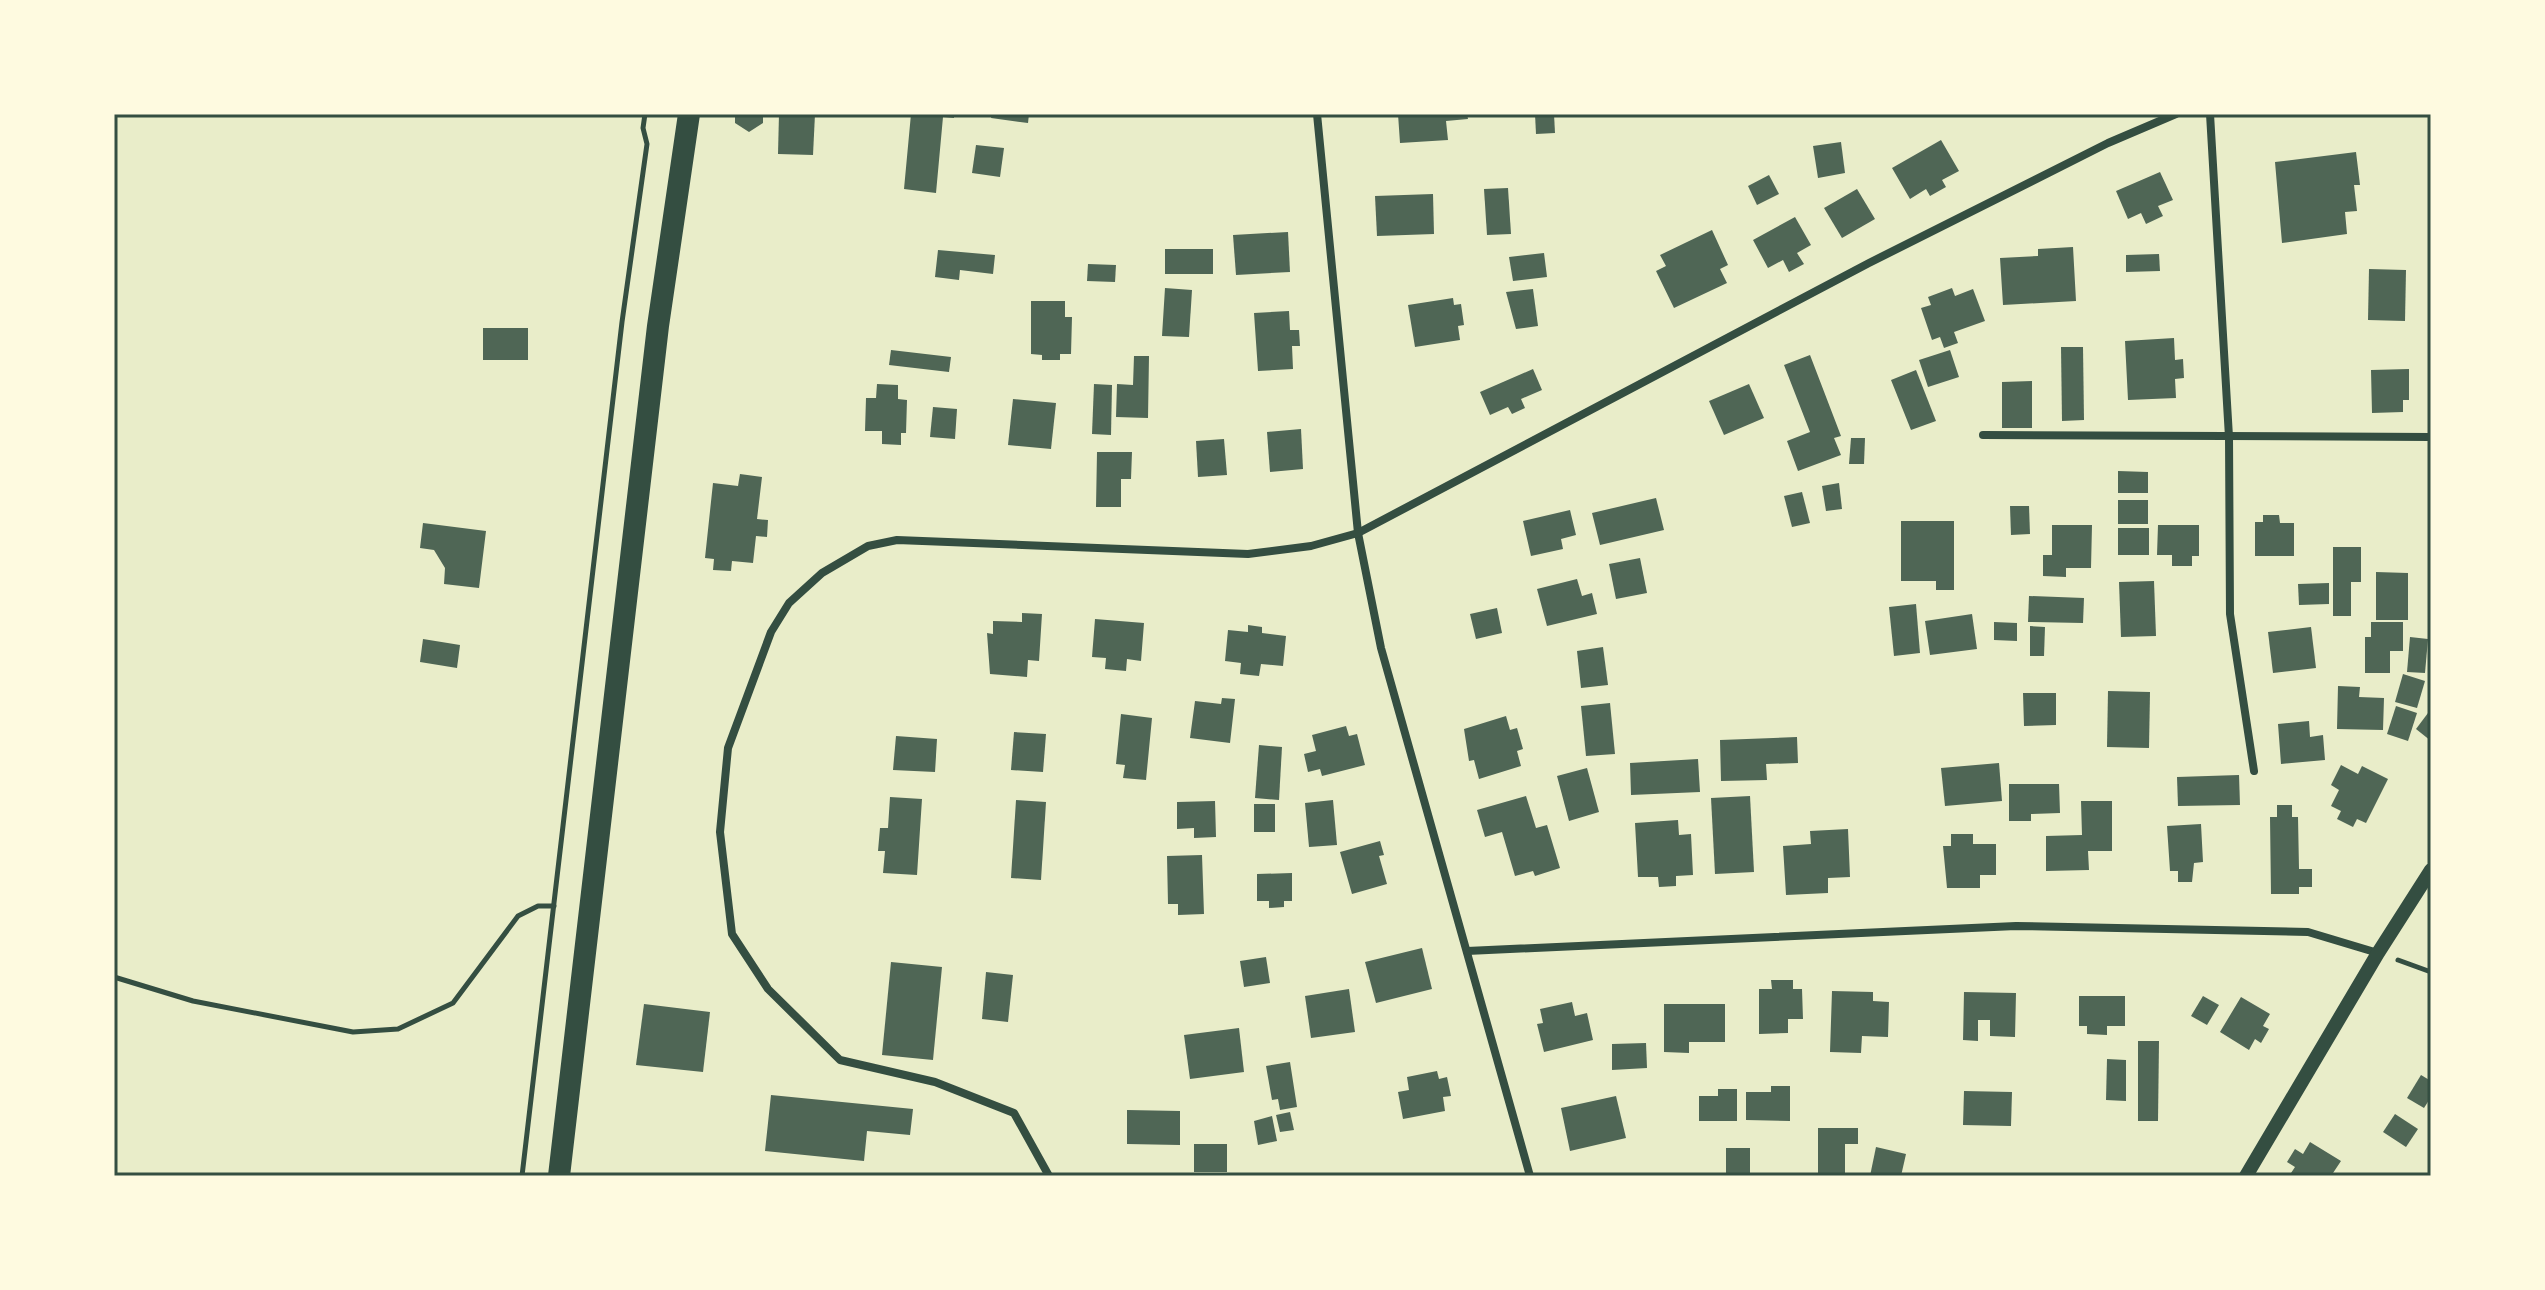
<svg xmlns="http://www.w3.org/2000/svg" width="2545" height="1290" font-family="'Roboto Condensed',sans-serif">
<rect width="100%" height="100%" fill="#e9edc9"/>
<g fill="#4f6655">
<polygon points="735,114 763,114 763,123 749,132 735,123"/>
<polygon points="779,114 815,114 813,155 778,154"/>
<polygon points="911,114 954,114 954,118 943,117 936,193 904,189"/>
<polygon points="992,114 1029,114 1028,123 991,118"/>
<polygon points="1398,114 1467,114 1468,119 1446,121 1448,140 1400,143"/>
<polygon points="1535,114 1554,114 1555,133 1536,134"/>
<polygon points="1941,140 1959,171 1942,180 1946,187 1930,196 1926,189 1910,199 1892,168"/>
<polygon points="1841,142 1845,173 1818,178 1813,146"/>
<polygon points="976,145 1004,148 1000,177 972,173"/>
<polygon points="2356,152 2360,185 2354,185 2357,211 2345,212 2347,234 2282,243 2275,162"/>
<polygon points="2160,172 2173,200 2158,206 2163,216 2146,224 2141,213 2128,219 2116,191"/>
<polygon points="1769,175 1779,194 1757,205 1748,186"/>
<polygon points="1508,188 1511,234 1487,235 1484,189"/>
<polygon points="1857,189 1875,219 1842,238 1824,208"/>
<polygon points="1433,194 1434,234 1377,236 1375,196"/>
<polygon points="1795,217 1811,245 1797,253 1804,264 1789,272 1783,260 1768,268 1753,240"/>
<polygon points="1712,230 1728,265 1720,269 1727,283 1674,308 1656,271 1666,266 1660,255"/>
<polygon points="1288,232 1290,272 1236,275 1233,235"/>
<polygon points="2073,247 2076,301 2003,305 2000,258 2038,256 2038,249"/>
<rect x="1165" y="249" width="48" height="25"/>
<polygon points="938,250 995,255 993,274 960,270 959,280 935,277"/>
<polygon points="1544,253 1547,277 1513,281 1509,257"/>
<polygon points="2159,254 2160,271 2126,272 2126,255"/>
<polygon points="1088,264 1116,265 1115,282 1087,281"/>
<polygon points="2369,269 2406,270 2405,321 2368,320"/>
<polygon points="1165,288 1192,290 1189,337 1162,336"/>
<polygon points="1952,288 1955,296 1973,289 1985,321 1954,332 1958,343 1944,348 1940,337 1932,340 1921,308 1931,305 1928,297"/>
<polygon points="1533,289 1538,326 1516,329 1506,292"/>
<polygon points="1453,298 1454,305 1461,304 1464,325 1458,326 1460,340 1415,347 1408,305"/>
<polygon points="1031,301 1065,301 1065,317 1072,317 1071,354 1060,354 1060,360 1042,360 1042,355 1031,354"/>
<polygon points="1289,311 1290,330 1299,330 1300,346 1292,346 1293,369 1258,371 1254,313"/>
<rect x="483" y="328" width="45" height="32"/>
<polygon points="2174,338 2175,360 2183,359 2184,378 2175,379 2176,398 2128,400 2125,341"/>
<polygon points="2061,347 2083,347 2084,420 2062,421"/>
<polygon points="891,350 951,357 949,372 889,365"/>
<polygon points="1950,350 1959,377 1928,387 1919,360"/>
<polygon points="1810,355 1841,436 1834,438 1841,455 1798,471 1787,441 1810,432 1784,365"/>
<polygon points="1134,356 1149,356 1148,418 1116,417 1117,384 1133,385"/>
<polygon points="1533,369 1542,390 1521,399 1525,408 1512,414 1508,407 1490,415 1480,392"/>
<polygon points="2409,369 2409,400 2403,400 2403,412 2372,413 2371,370"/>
<polygon points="1916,370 1936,421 1911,430 1891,380"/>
<polygon points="2032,381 2032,428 2002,428 2002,382"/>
<polygon points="877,384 898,385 898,399 907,400 906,433 901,433 901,445 882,444 882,431 865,431 866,398 876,398"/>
<polygon points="1094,384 1112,385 1111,435 1092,434"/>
<polygon points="1749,384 1764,418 1724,435 1709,401"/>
<polygon points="1013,399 1056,403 1051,449 1008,445"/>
<polygon points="933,407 957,409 955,439 930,437"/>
<polygon points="1301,429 1303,469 1270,472 1267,432"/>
<polygon points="1851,438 1865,438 1864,464 1849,464"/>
<polygon points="1224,439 1227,475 1198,477 1196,441"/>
<polygon points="1097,452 1132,452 1131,479 1121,479 1121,507 1096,507"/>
<polygon points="2118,471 2148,472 2148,493 2118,493"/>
<polygon points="740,474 762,477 757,519 768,520 767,537 756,536 753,563 732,561 731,571 713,570 714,559 705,558 713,483 738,486"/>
<polygon points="1839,483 1842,509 1826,511 1822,486"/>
<polygon points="1802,492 1810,523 1792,527 1784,496"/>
<polygon points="1656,498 1664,530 1600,545 1592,513"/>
<rect x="2118" y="500" width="30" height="24"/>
<polygon points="2010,506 2029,506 2030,534 2011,535"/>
<polygon points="1570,510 1576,535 1561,539 1563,549 1531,556 1523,521"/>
<polygon points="2263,515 2279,515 2280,523 2294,523 2294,556 2255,556 2255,522 2263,522"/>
<polygon points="1901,521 1954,521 1954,590 1936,590 1936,581 1901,581"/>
<polygon points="423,523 486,531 479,588 444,584 445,568 434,550 420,548"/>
<polygon points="2052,525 2092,525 2091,568 2066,568 2066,577 2043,576 2043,555 2052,555"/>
<polygon points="2158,525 2199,525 2199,556 2192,556 2192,566 2172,566 2172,555 2157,555"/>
<rect x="2118" y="528" width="31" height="27"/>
<polygon points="2333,547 2361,547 2361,582 2351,582 2351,616 2333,616"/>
<polygon points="1640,558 1647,593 1616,599 1609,564"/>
<polygon points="2376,572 2408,573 2408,620 2376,620"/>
<polygon points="1577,579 1582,596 1592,593 1597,614 1547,626 1537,589"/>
<polygon points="2154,581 2156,636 2121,637 2119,582"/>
<polygon points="2329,583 2329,604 2299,605 2298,584"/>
<polygon points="2029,596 2084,598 2083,623 2028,622"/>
<polygon points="1916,604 1920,653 1894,656 1889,607"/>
<polygon points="1497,608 1502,633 1476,639 1470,614"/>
<polygon points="1022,613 1042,614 1039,661 1028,660 1027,677 990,674 987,633 993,634 993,621 1022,622"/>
<polygon points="1972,614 1977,649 1930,655 1925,621"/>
<polygon points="1095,619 1144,623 1141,661 1127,659 1126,671 1105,669 1106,658 1092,657"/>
<polygon points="1994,622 2017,623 2017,641 1994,640"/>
<polygon points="2371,622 2403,622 2403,651 2390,651 2390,673 2365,673 2365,637 2371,637"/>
<polygon points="1248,625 1262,627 1262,633 1286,636 1283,666 1261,664 1259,676 1240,674 1241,663 1225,661 1228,630 1248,632"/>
<polygon points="2030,626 2045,627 2044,656 2030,656"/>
<polygon points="2311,627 2316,668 2273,673 2268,632"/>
<polygon points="2410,637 2428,639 2425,673 2407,672"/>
<polygon points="423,639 460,645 457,668 420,662"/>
<polygon points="1603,647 1608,685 1581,688 1577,651"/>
<polygon points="2403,674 2425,681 2417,708 2395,702"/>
<polygon points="2338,686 2360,687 2359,697 2384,698 2383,730 2337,729"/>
<polygon points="2108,691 2150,692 2149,748 2107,747"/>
<polygon points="2023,693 2056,693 2056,725 2024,726"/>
<polygon points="1222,698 1235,699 1230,743 1190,738 1195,701 1221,704"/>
<polygon points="1610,703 1615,754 1586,756 1581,706"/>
<polygon points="2396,706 2417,713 2408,741 2387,734"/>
<polygon points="2431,709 2431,741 2416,729"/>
<polygon points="1121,714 1152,718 1146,780 1123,778 1125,765 1116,764"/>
<polygon points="1506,716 1510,730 1517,728 1523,749 1517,751 1521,766 1479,779 1474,760 1469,761 1464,729"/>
<polygon points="2309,721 2310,737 2323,735 2325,760 2281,764 2278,724"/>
<polygon points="1346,726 1349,736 1357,734 1365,765 1322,776 1320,769 1308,772 1304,754 1316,751 1312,735"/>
<polygon points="1014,732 1046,734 1043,772 1011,770"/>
<polygon points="896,736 937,739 935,772 893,770"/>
<polygon points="1797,737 1798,763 1766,764 1767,780 1721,781 1720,740"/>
<polygon points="1259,745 1282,747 1279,800 1255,798"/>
<polygon points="1698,759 1700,792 1631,795 1630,763"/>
<polygon points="1999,763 2002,801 1945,806 1941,768"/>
<polygon points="2341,765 2358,774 2362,766 2388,779 2366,823 2357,819 2353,827 2337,819 2341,811 2331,806 2339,790 2331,785"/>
<polygon points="1587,768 1599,812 1569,821 1557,776"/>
<polygon points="2239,775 2240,805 2178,806 2177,777"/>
<polygon points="2009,784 2059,784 2060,813 2031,814 2031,821 2009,821"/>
<polygon points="1526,796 1536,828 1547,825 1560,868 1535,876 1533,871 1515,876 1502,832 1485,837 1477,810"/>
<polygon points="1750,796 1754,872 1715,874 1711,798"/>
<polygon points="890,797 922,799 917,875 883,873 885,851 878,851 880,828 888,828"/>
<polygon points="1016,800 1046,802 1041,880 1011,878"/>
<polygon points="1333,800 1337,845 1309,847 1305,803"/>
<polygon points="1215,801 1216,837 1194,838 1194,828 1177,829 1177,802"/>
<polygon points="2081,801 2112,801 2112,851 2088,851 2089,870 2046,871 2046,836 2082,835"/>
<rect x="1254" y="804" width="21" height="28"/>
<polygon points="2277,805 2292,805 2292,817 2298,817 2299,869 2312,869 2312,887 2299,887 2299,894 2271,894 2270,817 2277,817"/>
<polygon points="1678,820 1679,835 1691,834 1693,875 1676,876 1676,886 1659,887 1658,877 1638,877 1635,823"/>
<polygon points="2201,824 2203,862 2194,863 2192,882 2178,882 2178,871 2170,871 2167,826"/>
<polygon points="1848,829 1850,877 1828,878 1828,893 1786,895 1783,846 1811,844 1810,831"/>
<polygon points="1951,834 1973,834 1973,844 1996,844 1996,875 1980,875 1980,888 1947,888 1943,846 1951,846"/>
<polygon points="1380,841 1384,855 1379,856 1387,884 1352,894 1340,852"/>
<polygon points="1202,855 1204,914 1178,915 1178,904 1168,904 1167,856"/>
<polygon points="1292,873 1292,901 1284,901 1284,907 1269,908 1269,901 1257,901 1257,874"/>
<polygon points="1422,948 1432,989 1376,1003 1365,962"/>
<polygon points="1266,957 1270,983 1244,987 1240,961"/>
<polygon points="891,962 942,967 933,1060 882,1055"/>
<polygon points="986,972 1013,975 1008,1022 982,1019"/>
<polygon points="1771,980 1793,980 1793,989 1802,989 1803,1019 1788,1019 1788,1033 1759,1034 1759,989 1772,989"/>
<polygon points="1349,989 1355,1032 1311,1038 1305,996"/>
<polygon points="1832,991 1873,992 1873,1001 1889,1002 1888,1037 1862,1036 1861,1053 1830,1052"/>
<polygon points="1964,992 2016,993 2015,1037 1990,1036 1990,1020 1978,1020 1978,1041 1963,1040"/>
<polygon points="2079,996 2125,996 2125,1026 2107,1026 2107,1035 2087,1034 2087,1026 2079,1026"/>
<polygon points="2203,996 2219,1005 2207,1025 2191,1016"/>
<polygon points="2241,997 2270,1014 2263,1026 2269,1029 2261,1043 2255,1039 2249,1050 2220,1032"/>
<polygon points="1572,1002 1575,1016 1587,1013 1593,1040 1544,1052 1537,1024 1543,1023 1540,1009"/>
<polygon points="644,1004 710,1012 703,1072 636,1065"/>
<polygon points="1664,1004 1725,1004 1725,1042 1689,1042 1689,1053 1664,1052"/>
<polygon points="1239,1028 1244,1072 1190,1079 1184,1035"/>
<polygon points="2138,1041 2159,1041 2158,1121 2138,1121"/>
<polygon points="1646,1043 1647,1068 1612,1070 1612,1044"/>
<polygon points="2107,1059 2126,1060 2126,1101 2106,1100"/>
<polygon points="1290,1062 1297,1107 1280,1110 1278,1099 1272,1100 1266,1066"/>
<polygon points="1437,1071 1439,1079 1447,1077 1451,1096 1443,1097 1445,1111 1403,1119 1398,1092 1409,1090 1407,1077"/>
<polygon points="2421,1075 2431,1081 2431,1097 2424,1108 2407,1098"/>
<polygon points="1771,1086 1790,1086 1790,1121 1746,1120 1746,1092 1771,1092"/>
<polygon points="1718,1089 1737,1089 1737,1121 1699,1121 1699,1096 1718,1096"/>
<polygon points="1964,1091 2012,1092 2011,1126 1963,1125"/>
<polygon points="771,1095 913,1109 910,1135 867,1131 864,1161 765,1151"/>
<polygon points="1616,1096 1626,1138 1570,1151 1561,1108"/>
<polygon points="1127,1110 1180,1111 1180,1145 1127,1144"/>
<polygon points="1290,1112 1294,1130 1280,1132 1276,1115"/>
<polygon points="2395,1114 2418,1129 2406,1147 2383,1132"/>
<polygon points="1272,1116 1277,1141 1258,1145 1254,1121"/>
<polygon points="1818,1128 1858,1128 1858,1144 1845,1144 1845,1173 1818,1173"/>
<polygon points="2310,1142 2341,1161 2331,1176 2289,1176 2295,1167 2287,1162 2295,1149 2303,1154"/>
<rect x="1194" y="1144" width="33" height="28"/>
<polygon points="1876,1147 1906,1154 1901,1176 1870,1176"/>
<rect x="1726" y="1148" width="24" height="27"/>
</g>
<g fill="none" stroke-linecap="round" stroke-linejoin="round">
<g stroke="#344e41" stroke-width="5">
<polyline points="2398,960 2431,972"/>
<polyline points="114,977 193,1001 353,1032 398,1029 453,1003 518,916 538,906 554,906"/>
<polyline points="522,1176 622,322 647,144 643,128 645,114"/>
</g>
<g stroke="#344e41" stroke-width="8">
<polyline points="1317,114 1358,533 1381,648 1530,1176"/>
<polyline points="2210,114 2229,437 2230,614 2254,771"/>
<polyline points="1983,435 2431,437"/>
<polyline points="1467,951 2016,926 2308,932 2378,953"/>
<polyline points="1049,1176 1014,1113 935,1082 840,1060 768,989 732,934 720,832 728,748 771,632 789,603 822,573 868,546 897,540 1248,554 1311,546 1358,533 1869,263 2108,143 2176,114"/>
</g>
<polyline stroke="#344e41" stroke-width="14" points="2246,1176 2378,953 2431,870"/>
<polyline stroke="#344e41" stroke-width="22" points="559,1176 658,326 689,114"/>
</g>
<rect width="2545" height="1290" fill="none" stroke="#fefae0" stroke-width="232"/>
<rect x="116" y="116" width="2313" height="1058" fill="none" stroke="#344e41" stroke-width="3"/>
</svg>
